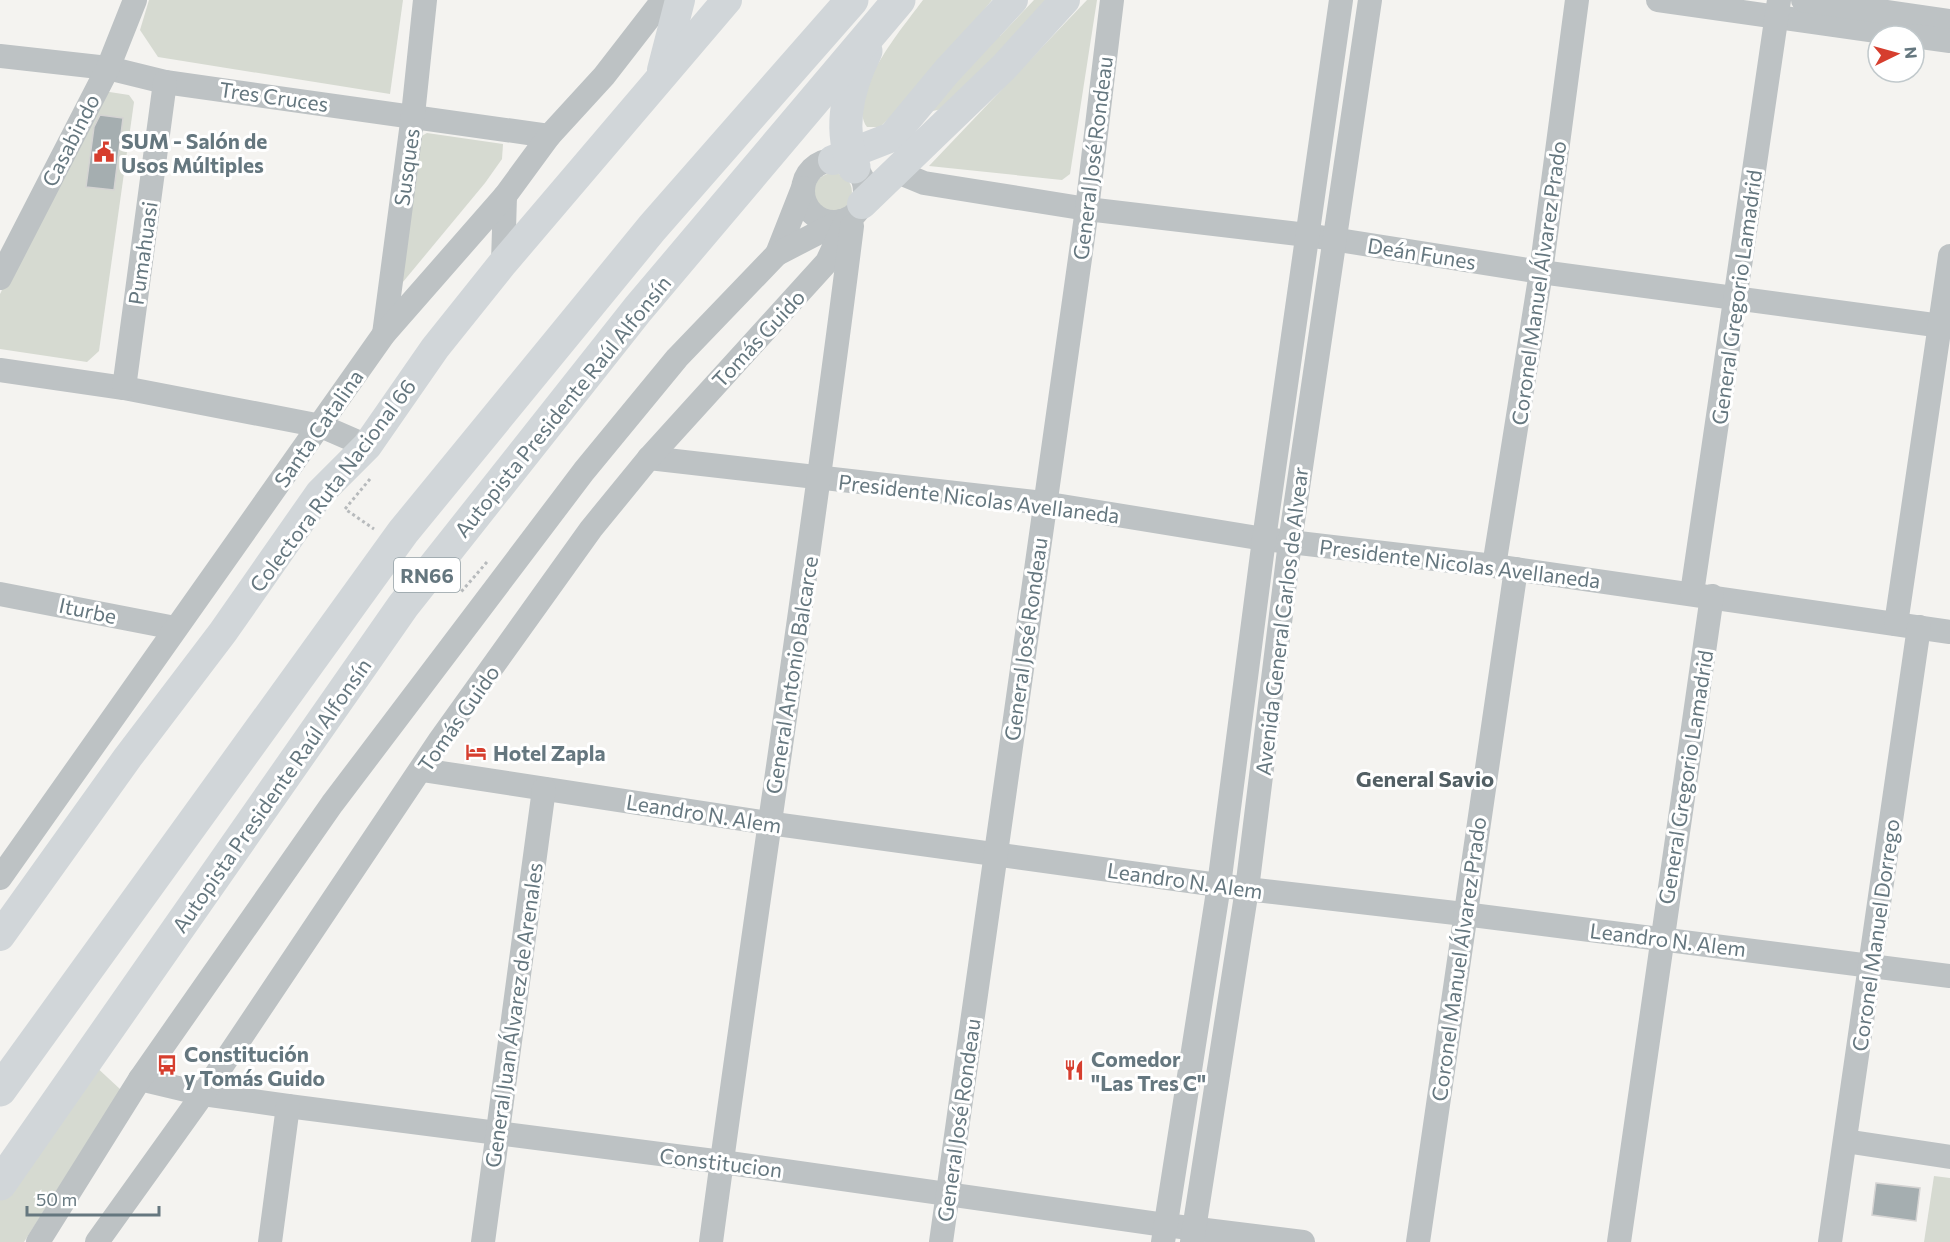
<svg xmlns="http://www.w3.org/2000/svg" width="1950" height="1242" font-family="Commissioner,sans-serif">
<rect width="100%" height="100%" fill="#f4f3f0"/>
<g fill="#d6dad1">
<polygon points="149,0 403,0 390,94 158,57 140,30"/>
<path d="M923,0H992L919,90L880,127H867C845,95 904,26 923,0Z"/>
<polygon points="1034,0 1051,0 942,109 928,112 992,34 1000,36"/>
<polygon points="1087,0 1097,0 1070,174 1062,180 929,166"/>
<polygon points="103,91 129,95 134,102 99,351 87,362 0,349 0,294 96,99"/>
<polygon points="427,133 503,144 502,159 485,183 393,294 418,138"/>
<circle cx="833" cy="192" r="19"/>
<polygon points="93,1064 121,1090 24,1242 0,1242 0,1197"/>
<polygon points="1934,1176 1950,1178 1950,1242 1924,1242"/>
</g>
<g fill="#a5aeb0" stroke="#d5d4d3" stroke-width="1.5">
<polygon points="100,115 123,118 114,190 86,187 94,127"/>
<polygon points="1876,1183 1920,1188 1916,1221 1872,1215"/>
</g>
<g fill="none" stroke-linecap="round" stroke-linejoin="round">
<g stroke="#b7babc" stroke-width="3" stroke-dasharray="3 3" stroke-linecap="butt">
<polyline points="370,479 345,509 374,529"/>
<polyline points="452,585 461,592 487,562"/>
</g>
<g stroke="#bdc2c4" stroke-width="24">
<polyline points="1658,0 1912,36"/>
<polyline points="1803,0 1950,21"/>
<polyline points="1914,36 1950,41"/>
<polyline points="0,56 108,68 165,82 549,136"/>
<circle cx="834" cy="191" r="31"/>
<polyline points="895,171 924,183 1087,209 1307,235 1541,272 1950,327"/>
<polyline points="777,254 803,188"/>
<polyline points="503,263 505,196"/>
<polyline points="0,278 108,68 135,0"/>
<polyline points="384,334 413,115 425,0"/>
<polyline points="0,370 124,388 321,426 367,446"/>
<polyline points="124,388 165,82"/>
<polyline points="649,458 1043,503 1264,539 1494,566 1950,632"/>
<polyline points="1494,566 1541,272 1577,0"/>
<polyline points="1692,593 1779,0"/>
<polyline points="0,594 175,628"/>
<polyline points="1896,624 1950,256"/>
<polyline points="422,770 768,823 1247,889 1464,914 1950,976"/>
<polyline points="0,878 384,334 505,196 549,136 604,76 663,0"/>
<polyline points="140,1079 203,1094 288,1106 722,1162 1165,1225 1303,1242"/>
<polyline points="1845,1141 1950,1157"/>
<polyline points="38,1242 140,1079 332,804 584,471 677,358 777,254 841,221"/>
<polyline points="97,1242 203,1094 440,740 591,529 649,458 827,262 847,219"/>
<polyline points="270,1242 288,1106"/>
<polyline points="483,1242 544,789"/>
<path d="M711,1242C756,903 810,566 852,226"/>
<polyline points="941,1242 1087,209 1112,0"/>
<polyline points="1163,1242 1219,885 1264,539 1341,0"/>
<polyline points="1192,1242 1247,889 1290,542 1370,0"/>
<polyline points="1418,1242 1516,569"/>
<polyline points="1619,1242 1712,596"/>
<polyline points="1830,1242 1919,627"/>
</g>
<g stroke="#d1d6d9" stroke-width="30">
<polyline points="662,70 680,0"/>
<polyline points="833,160 892,137 947,71 1013,0"/>
<polyline points="862,204 1004,67 1065,0"/>
<polyline points="0,936 128,757 223,632 320,493 367,446 435,348 503,263 727,0"/>
</g>
<g stroke="#d1d6d9" stroke-width="33">
<path d="M854,167C838,129 848,87 866,51"/>
<polyline points="0,1090 403,532 652,228 852,0"/>
<polyline points="0,1184 403,606 638,309 899,0"/>
</g>
</g>
<defs>
<g id="civic-bare" transform="scale(1.62)"><path d="M-.6-6.5H3V-4.5H.6V-3L4-1V1h2V6H-6V1h2V-1L-.6-3ZM-1.2 2.5V6h2.4V2.5Z" fill="#d63e2e" stroke="#fff" stroke-width="2.5" paint-order="stroke"/></g>
<g id="hotel-bare" transform="scale(1.62)"><path d="M-6-4.5h1.5V1H6V5H4.5V3h-9V5H-6ZM-4 0a1.8 1.8 0 1 1 3.6 0ZM.5 0V-2.5h3Q6-2.5 6 0Z" fill="#d63e2e" stroke="#fff" stroke-width="2.5" paint-order="stroke"/></g>
<g id="bus-bare" transform="scale(1.62)"><path d="M-5-6H5V4H4V6H2V4H-2V6H-4V4H-5ZM-3.5-4V0h7V-4ZM-3.5 1.2v1.5H-2V1.2ZM2 1.2v1.5H3.5V1.2Z" fill="#d63e2e" stroke="#fff" stroke-width="2.5" paint-order="stroke"/></g>
<g id="restaurant-bare" transform="scale(1.62)"><path d="M-5-6h1v4h1v-4h1v4h1v-4h1v5L-1.5 .5V6h-2V.5L-5-1ZM5-6V6H3V1.5H1.5Q1.5-4 5-6Z" fill="#d63e2e" stroke="#fff" stroke-width="2.5" paint-order="stroke"/></g>
</defs>
<g fill-rule="evenodd">
<use href="#civic-bare" x="104" y="152"/>
<use href="#hotel-bare" x="476" y="752"/>
<use href="#bus-bare" x="167" y="1065"/>
<use href="#restaurant-bare" x="1074" y="1070"/>
</g>
<g text-anchor="middle" dominant-baseline="central" stroke-width="6" stroke-linejoin="round" paint-order="stroke">
<rect fill="#fff" stroke="#93a0a5" stroke-width="1.5" x="394" y="558" width="66" height="34" rx="4.5"/>
<g font-size="20" font-weight="bold" fill="#65777f">
<text x="427" y="575">RN66</text>
</g>
<g font-size="21" fill="#65777f" stroke="#fff">
<text transform="translate(274 96) rotate(8)">Tres Cruces</text>
<text transform="translate(70 140) rotate(-63)">Casabindo</text>
<text transform="translate(1092 158) rotate(-83)">General José Rondeau</text>
<text transform="translate(406 167) rotate(-82)">Susques</text>
<text transform="translate(142 253) rotate(-82)">Pumahuasi</text>
<text transform="translate(1422 253) rotate(9)">Deán Funes</text>
<text transform="translate(1538 283) rotate(-82)">Coronel Manuel Álvarez Prado</text>
<text transform="translate(1736 297) rotate(-82)">General Gregorio Lamadrid</text>
<text transform="translate(758 338) rotate(-47)">Tomás Guido</text>
<text transform="translate(562 406) rotate(-51)">Autopista Presidente Raúl Alfonsín</text>
<text transform="translate(318 428) rotate(-55)">Santa Catalina</text>
<text transform="translate(332 485) rotate(-53)">Colectora Ruta Nacional 66</text>
<text transform="translate(979 498) rotate(7)">Presidente Nicolas Avellaneda</text>
<text transform="translate(1460 563) rotate(7)">Presidente Nicolas Avellaneda</text>
<text transform="translate(88 610) rotate(12)">Iturbe</text>
<text transform="translate(1281 621) rotate(-83)">Avenida General Carlos de Alvear</text>
<text transform="translate(1025 639) rotate(-82)">General José Rondeau</text>
<text transform="translate(791 675) rotate(-81)">General Antonio Balcarce</text>
<text transform="translate(458 718) rotate(-55)">Tomás Guido</text>
<text transform="translate(1685 777) rotate(-81)">General Gregorio Lamadrid</text>
<text transform="translate(271 795) rotate(-55)">Autopista Presidente Raúl Alfonsín</text>
<text transform="translate(704 813) rotate(9)">Leandro N. Alem</text>
<text transform="translate(1185 880) rotate(8)">Leandro N. Alem</text>
<text transform="translate(1875 935) rotate(-82)">Coronel Manuel Dorrego</text>
<text transform="translate(1668 939) rotate(7)">Leandro N. Alem</text>
<text transform="translate(1458 959) rotate(-82)">Coronel Manuel Álvarez Prado</text>
<text transform="translate(513 1015) rotate(-82)">General Juan Álvarez de Arenales</text>
<text transform="translate(958 1120) rotate(-82)">General José Rondeau</text>
<text transform="translate(721 1162) rotate(7)">Constitucion</text>
</g>
<g font-size="21" font-weight="bold" fill="#65777f" stroke="#fff" text-anchor="start">
<text x="121" y="140">SUM - Salón de<tspan x="121" dy="24">Usos Múltiples</tspan></text>
<text x="493" y="752">Hotel Zapla</text>
<text x="184" y="1053">Constitución<tspan x="184" dy="24">y Tomás Guido</tspan></text>
<text x="1091" y="1058">Comedor<tspan x="1091" dy="24">"Las Tres C"</tspan></text>
</g>
<g font-size="22" font-weight="bold" fill="#525f64" stroke="#fff">
<text x="1425" y="778">General Savio</text>
</g>
</g>
<g transform="translate(1896 54) rotate(85)"><circle r="28" fill="#ffffff" stroke="#c1c9cc" stroke-width="1.5"/>
<path d="M0-4.5L10 22L0 15L-10 22Z" fill="#d63e2e"/>
<text y="-9" font-size="16" font-weight="bold" text-anchor="middle" fill="#65777f">N</text>
</g>
<path d="M27 1206v9h132v-9" fill="none" stroke="#65777f" stroke-width="3"/>
<text x="36" y="1206" font-size="18" fill="#65777f" stroke="#ffffff" stroke-width="4.5" paint-order="stroke">50 m</text>
</svg>
